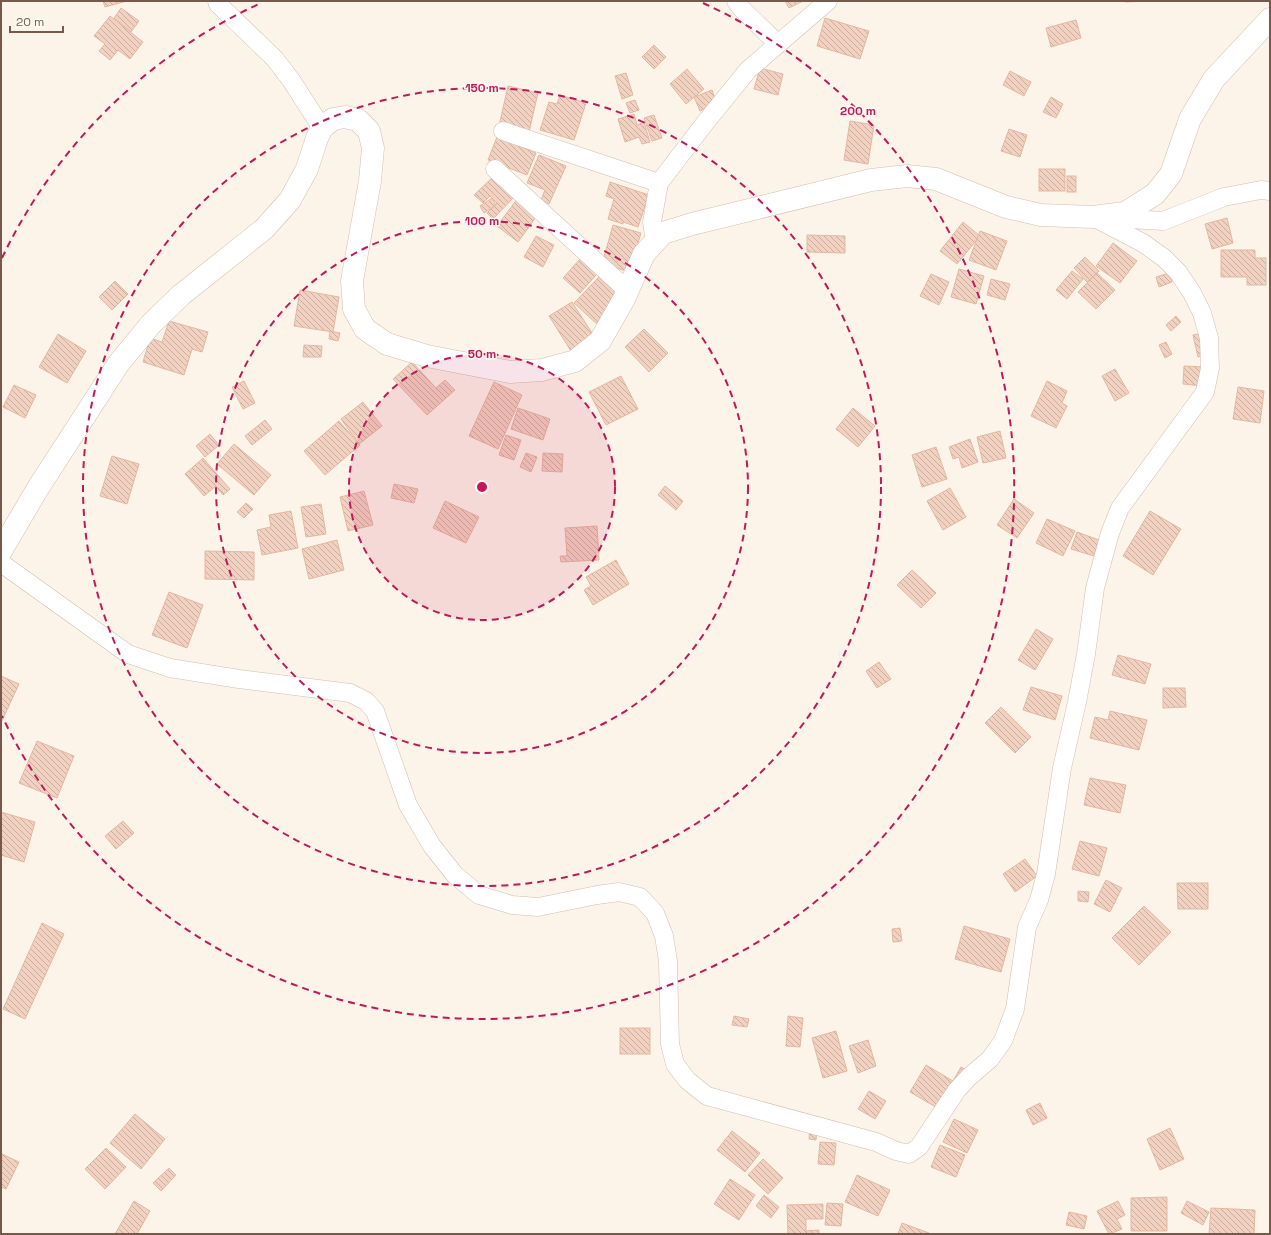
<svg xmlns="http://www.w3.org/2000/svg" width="1271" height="1235" font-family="'Space Grotesk',sans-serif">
<defs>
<pattern id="building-back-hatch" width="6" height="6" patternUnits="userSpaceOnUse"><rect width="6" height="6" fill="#f2d1c0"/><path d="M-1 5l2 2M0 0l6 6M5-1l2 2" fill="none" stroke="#c9ad9e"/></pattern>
</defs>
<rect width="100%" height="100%" fill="#fcf4e8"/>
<g fill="url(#building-back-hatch)" stroke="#e5b7a0">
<polygon points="103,1 127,1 105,7"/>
<polygon points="785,1 803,1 789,8"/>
<polygon points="1125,1 1151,1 1125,2"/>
<polygon points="121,8 139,21 131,32 114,18"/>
<polygon points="110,16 143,42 130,59 118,50 110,60 99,51 105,44 94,36"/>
<polygon points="825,18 869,31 860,59 817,46"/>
<polygon points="1076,20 1081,38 1051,47 1046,28"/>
<polygon points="654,45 666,57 654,69 642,57"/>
<polygon points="760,68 783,74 778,95 754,89"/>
<polygon points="687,69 704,89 686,104 670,84"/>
<polygon points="1010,71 1031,82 1024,96 1003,85"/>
<polygon points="626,73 633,95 622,99 615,76"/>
<polygon points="508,86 538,93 529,132 499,126"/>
<polygon points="712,90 717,104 700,111 694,97"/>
<polygon points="560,95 586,103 574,140 540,130 549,102 557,104"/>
<polygon points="1051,97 1063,104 1056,118 1043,112"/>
<polygon points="635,100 639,110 630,113 626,103"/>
<polygon points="634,114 637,125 644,122 650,142 642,144 639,137 625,142 618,119"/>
<polygon points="654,115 662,138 652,141 644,118"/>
<polygon points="850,121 874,125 868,164 844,160"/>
<polygon points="1009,129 1027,135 1020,157 1001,151"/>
<polygon points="497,137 536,153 527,175 488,160"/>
<polygon points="539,155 566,166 549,204 541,200 545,190 527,183"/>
<rect x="1039" y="169" width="26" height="22"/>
<polygon points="496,174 516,195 493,219 487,213 497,203 490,196 483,203 474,195"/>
<rect x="1067" y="176" width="9" height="16"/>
<polygon points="610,182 649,195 638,227 623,222 623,224 608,219 614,199 606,196"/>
<polygon points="492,198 496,205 484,213 480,206"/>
<polygon points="518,198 539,213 518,242 497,226"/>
<polygon points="1227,218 1233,243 1212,249 1205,224"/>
<polygon points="963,222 980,236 957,264 940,251"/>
<polygon points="613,225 641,233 630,272 602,264"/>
<polygon points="980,231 1007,241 996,270 969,260"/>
<polygon points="807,235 845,236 845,253 807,252"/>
<polygon points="536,236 554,245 543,267 524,257"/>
<polygon points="1113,243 1137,261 1120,283 1096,266"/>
<polygon points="1221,250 1255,250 1255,258 1266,258 1266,285 1247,285 1247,277 1221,277"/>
<polygon points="1085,257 1099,271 1087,282 1074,268"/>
<polygon points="580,259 597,274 580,293 563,278"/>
<polygon points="959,269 984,276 976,304 951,297"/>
<polygon points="1072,271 1083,279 1067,299 1056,290"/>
<polygon points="1097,273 1115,290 1096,309 1078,292"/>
<polygon points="1169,273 1172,282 1159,287 1156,277"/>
<polygon points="931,274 949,282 939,305 920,296"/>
<polygon points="599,277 623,299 598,325 574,303"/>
<polygon points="991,279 1010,284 1005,300 987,295"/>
<polygon points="115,281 128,294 112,310 99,297"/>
<polygon points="300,290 339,297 333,332 294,326"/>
<polygon points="572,302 594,336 571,351 549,316"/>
<polygon points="1176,316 1181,322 1171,331 1166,325"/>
<polygon points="169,321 208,332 202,352 192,349 184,375 143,362 150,338 162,342"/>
<polygon points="644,329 668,353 649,372 625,347"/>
<polygon points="330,331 340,333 338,341 329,339"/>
<polygon points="1202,333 1207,354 1198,357 1193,335"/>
<polygon points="58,334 86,351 67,383 39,367"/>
<polygon points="1166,342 1172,354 1165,358 1159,345"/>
<polygon points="304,345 322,346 321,357 303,357"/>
<polygon points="412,362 436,388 445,380 455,390 427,415 393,379"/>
<polygon points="1184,366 1204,367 1203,386 1183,384"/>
<polygon points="1115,369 1129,393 1115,401 1102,376"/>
<polygon points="621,376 638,409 606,425 589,392"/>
<polygon points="244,381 255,403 243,409 232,387"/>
<polygon points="1047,381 1067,391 1062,403 1067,406 1056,428 1031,416"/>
<polygon points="494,382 522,395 498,449 469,436"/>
<polygon points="14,385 36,395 25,418 3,407"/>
<polygon points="1238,387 1264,391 1260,423 1233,419"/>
<polygon points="363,402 382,426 359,444 341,419"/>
<polygon points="518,408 550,419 543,440 511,429"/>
<polygon points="853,408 875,426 858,447 836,429"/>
<polygon points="265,420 272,429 252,445 245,436"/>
<polygon points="339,421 360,445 325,475 304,451"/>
<polygon points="1000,431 1006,458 983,463 977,437"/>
<polygon points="210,434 219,445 205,457 196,446"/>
<polygon points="506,435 521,440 514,460 499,455"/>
<polygon points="970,439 978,462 962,468 959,457 953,459 949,447"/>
<polygon points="234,444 271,475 254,495 217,464"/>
<polygon points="936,447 947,479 922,487 912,455"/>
<polygon points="526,453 537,457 531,472 520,467"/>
<polygon points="543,453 563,454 562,472 542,471"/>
<polygon points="112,456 139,464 127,504 100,496"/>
<polygon points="203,458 230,489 223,495 216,486 204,496 185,474"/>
<polygon points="394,484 418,489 414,503 391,498"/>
<polygon points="665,486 683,501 676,510 658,495"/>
<polygon points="950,488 966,517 943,530 927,501"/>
<polygon points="364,491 373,525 348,531 340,497"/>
<polygon points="1014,499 1034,513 1017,538 997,525"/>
<polygon points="445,501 479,517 466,543 433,528"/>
<polygon points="246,503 253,509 244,518 237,512"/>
<polygon points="321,504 326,534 306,537 301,507"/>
<polygon points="291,511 298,548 262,555 257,530 271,527 269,515"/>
<polygon points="1150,511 1181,529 1153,575 1123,556"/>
<polygon points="1047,519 1075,531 1063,556 1036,543"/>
<polygon points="597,526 599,560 561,562 560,556 567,556 565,528"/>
<polygon points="1077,532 1099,540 1094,556 1071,549"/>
<polygon points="337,540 344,570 309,579 302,549"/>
<polygon points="205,551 254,552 254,580 205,579"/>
<polygon points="616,560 629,584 593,605 584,590 591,586 586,577"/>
<polygon points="912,570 936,593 921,608 897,585"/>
<polygon points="169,592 203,605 187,648 152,635"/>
<polygon points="1036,629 1053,639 1035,670 1018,660"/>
<polygon points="1118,655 1151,664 1145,684 1112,675"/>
<polygon points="879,662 891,679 877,688 866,671"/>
<polygon points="1,676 19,684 1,723"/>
<polygon points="1031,687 1062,696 1055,720 1023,710"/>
<polygon points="1163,688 1185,688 1186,707 1163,708"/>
<polygon points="1001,707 1031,737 1015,753 985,723"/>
<polygon points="1110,711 1147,720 1139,750 1090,738 1095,717 1108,720"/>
<polygon points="37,741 74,756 57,798 19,783"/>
<polygon points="1090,778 1126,785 1120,813 1084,805"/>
<polygon points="1,812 35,822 24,862 1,855"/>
<polygon points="123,821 134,833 116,849 105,836"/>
<polygon points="1080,841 1107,848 1099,876 1072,869"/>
<polygon points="1025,859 1037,876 1015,892 1003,874"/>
<polygon points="1106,880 1122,888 1110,912 1094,904"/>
<polygon points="1177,883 1208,883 1208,909 1178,909"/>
<polygon points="1078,891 1089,892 1088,902 1078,901"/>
<polygon points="1144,906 1171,932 1139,965 1112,938"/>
<polygon points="42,923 64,934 25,1019 3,1009"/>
<polygon points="964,926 1010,939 1001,972 955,959"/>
<polygon points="900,928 902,941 893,942 892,929"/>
<polygon points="734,1016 749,1019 747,1027 732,1025"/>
<polygon points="788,1016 803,1018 800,1047 786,1046"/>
<rect x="620" y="1028" width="30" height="26"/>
<polygon points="836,1031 847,1071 823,1078 812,1038"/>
<polygon points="868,1040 876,1066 858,1073 849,1046"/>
<polygon points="926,1065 953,1081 961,1067 970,1072 946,1113 910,1092"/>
<polygon points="869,1091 886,1101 875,1119 858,1109"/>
<polygon points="1040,1103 1047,1118 1033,1125 1026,1110"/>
<polygon points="135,1114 165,1139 141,1169 110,1143"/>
<polygon points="954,1119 978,1130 967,1153 943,1142"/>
<polygon points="810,1127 817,1127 816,1140 809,1139"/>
<polygon points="1170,1128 1184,1159 1160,1170 1147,1139"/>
<polygon points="732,1131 760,1153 745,1172 717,1150"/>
<polygon points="820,1142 836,1143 834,1165 818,1164"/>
<polygon points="940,1145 965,1155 956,1177 931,1167"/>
<polygon points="106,1148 126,1167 105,1189 85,1169"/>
<polygon points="2,1154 19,1162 6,1189 1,1187"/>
<polygon points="763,1159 783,1178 768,1194 748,1175"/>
<polygon points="169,1168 176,1175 161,1191 153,1183"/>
<polygon points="857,1175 890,1190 878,1216 845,1202"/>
<polygon points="730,1179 755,1195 739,1220 714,1204"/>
<polygon points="764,1195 779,1207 771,1218 756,1206"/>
<polygon points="1167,1197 1167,1231 1131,1231 1131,1198"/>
<polygon points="134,1201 150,1211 137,1234 115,1234"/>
<polygon points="1118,1201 1125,1215 1117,1219 1122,1229 1109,1234 1097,1211"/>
<polygon points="1187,1201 1209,1212 1203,1225 1181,1213"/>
<polygon points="827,1203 843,1204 841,1226 825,1225"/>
<polygon points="823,1204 823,1219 806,1219 806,1231 819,1230 819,1234 788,1234 787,1205"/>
<polygon points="1211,1208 1255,1210 1254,1234 1209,1234"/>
<polygon points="1069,1212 1087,1216 1084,1229 1066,1225"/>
<polygon points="902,1223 929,1233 929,1234 898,1234"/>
</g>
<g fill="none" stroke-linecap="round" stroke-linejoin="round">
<g stroke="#d1bdb0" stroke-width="19">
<g id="street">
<polyline points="217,1 218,4 275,59 291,80 322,128"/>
<polyline points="736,1 742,9 778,44"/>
<polyline points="503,131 659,183"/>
<polyline points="495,169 627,290"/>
<polyline points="1112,218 1163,221 1224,197 1261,190 1270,191"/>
<polyline points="655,242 652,222 659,183 705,123 748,70 828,1"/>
<polyline points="1,563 128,654 170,668 239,679 350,693 366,701 375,711 408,805 432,846 455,875 479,895 512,905 538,907 597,895 619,892 640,897 655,913 664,936 668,961 670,1044 675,1064 687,1080 707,1096 876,1142 896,1151 909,1154 919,1147 957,1090 969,1077 990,1059 1003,1041 1015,1009 1027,927 1039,900 1046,874 1062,768 1077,702 1086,654 1095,588 1110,533 1120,508 1205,392 1210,368 1209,338 1202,313 1192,293 1178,272 1164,258 1143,243 1093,217"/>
</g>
</g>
<g stroke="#d4bdae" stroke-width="23">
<polyline id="secondary" points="1,551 38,488 119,363 151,324 181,295 264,229 290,200 307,169 317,138 322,128 333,119 345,117 358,120 369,131 373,148 370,181 352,281 354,309 365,329 387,344 427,356 510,372 542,370 575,361 600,341 624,299 644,254 663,233 692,224 871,180 907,176 936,179 1006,207 1041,215 1093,217 1125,213 1155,194 1171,174 1190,119 1214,79 1270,19"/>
</g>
<use href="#street" stroke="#fff" stroke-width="18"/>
<use href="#secondary" stroke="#fff" stroke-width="22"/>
</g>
<circle cx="482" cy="487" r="133" fill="#c2185b" fill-opacity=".12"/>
<g fill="none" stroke="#c2185b" stroke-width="2" stroke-dasharray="7 5">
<circle cx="482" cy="487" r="133"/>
<circle cx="482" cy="487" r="266"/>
<circle cx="482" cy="487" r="399"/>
<path d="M2 258A532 532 0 0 1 261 3M703 3A532 532 0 1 1 2 716"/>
</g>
<circle cx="482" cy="487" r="6" fill="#c2185b" stroke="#fff8ef" stroke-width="2"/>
<g font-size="12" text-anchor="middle" font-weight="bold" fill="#c2185b" stroke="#fff8ef" stroke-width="3" stroke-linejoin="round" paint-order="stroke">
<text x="482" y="92">150 m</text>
<text x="858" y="115">200 m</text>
<text x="482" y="225">100 m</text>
<text x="482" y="358">50 m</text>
</g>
<rect width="1271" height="1235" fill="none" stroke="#77594c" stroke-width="4"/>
<path d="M10 26v6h53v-6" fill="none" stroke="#77594c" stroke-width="2"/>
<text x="16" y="26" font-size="12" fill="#77594c" stroke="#fff8ef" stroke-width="3" paint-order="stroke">20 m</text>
</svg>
